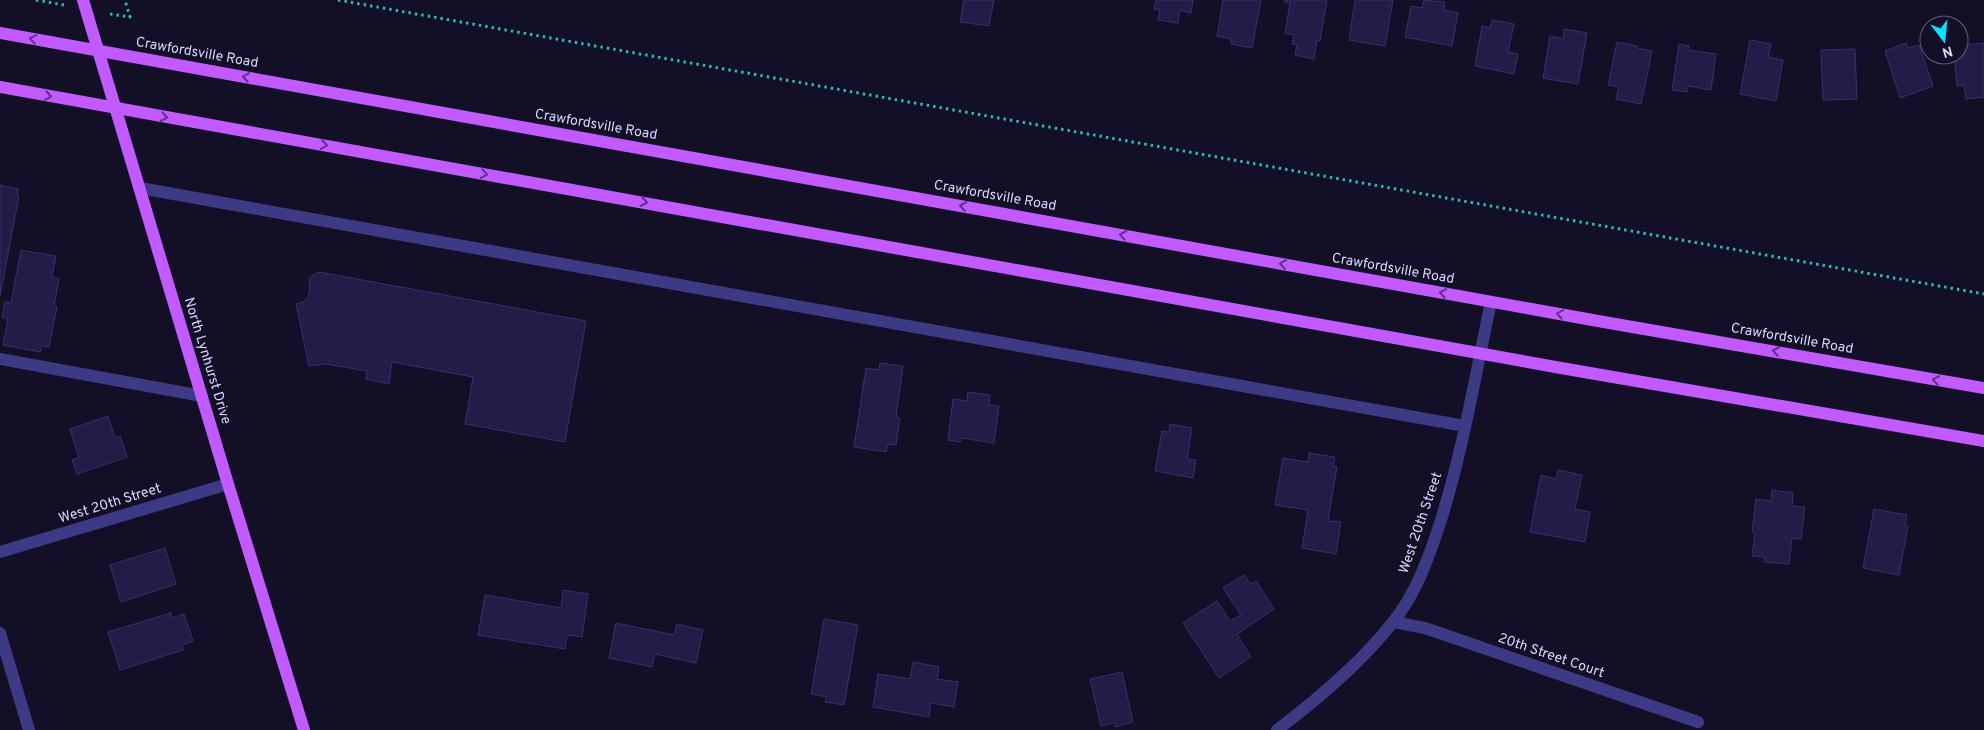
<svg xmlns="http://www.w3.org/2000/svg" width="1984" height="730" font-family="Overpass,sans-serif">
<rect width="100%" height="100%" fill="#130f26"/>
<g fill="#241b47" stroke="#3b2d73">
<polygon points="964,0 994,0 989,26 960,22"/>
<polygon points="1156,0 1193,0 1191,13 1180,10 1178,23 1158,20 1160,10 1154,9"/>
<polygon points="1223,0 1261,0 1252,48 1231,44 1231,39 1217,36"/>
<polygon points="1285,0 1327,0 1320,41 1317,40 1314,59 1295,55 1297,45 1292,44 1294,35 1285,33 1290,3 1285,2"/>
<polygon points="1355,0 1393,0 1385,46 1349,40"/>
<polygon points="1424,0 1445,2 1444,10 1458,13 1452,46 1405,37 1411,6 1422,8"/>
<polygon points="1492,20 1514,24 1508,52 1518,54 1514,74 1475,66 1482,26 1490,28"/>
<polygon points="1564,29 1587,33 1578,84 1543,78 1550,36 1563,39"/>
<polygon points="1750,40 1771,44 1768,57 1783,60 1776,101 1740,94"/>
<polygon points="1617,42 1637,46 1637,48 1652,51 1641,104 1616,99 1619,87 1608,85"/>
<polygon points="1906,43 1908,48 1919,45 1933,86 1900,98 1885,51"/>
<polygon points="1984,43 1984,97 1966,99 1964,85 1957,86 1954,55 1965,54 1964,45"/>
<polygon points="1679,44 1689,46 1688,50 1716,54 1711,90 1688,86 1687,92 1672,90"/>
<polygon points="1855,49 1857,99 1823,100 1821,50"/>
<polygon points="0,185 18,189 17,196 19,196 0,296"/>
<polygon points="21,250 56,256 52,277 59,279 54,306 57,307 49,347 42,346 40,352 3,345 8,319 2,317 5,302 11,303"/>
<polygon points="319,272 586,321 565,442 465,424 473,377 392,362 389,384 366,379 367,371 326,364 309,366 296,304 303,302 308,297 310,290 309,279 313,275"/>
<polygon points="880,363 903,366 896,417 900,418 896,445 888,444 886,452 854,447 866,368 879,370"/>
<polygon points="968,392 990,395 989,405 999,406 994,443 961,438 960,442 948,440 953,399 967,401"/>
<polygon points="108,416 115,438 120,436 127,457 77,474 72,460 79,458 70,429"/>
<polygon points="1170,424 1192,428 1187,459 1196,460 1193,478 1155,471 1162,431 1169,432"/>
<polygon points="1309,453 1335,457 1333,466 1337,467 1328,521 1341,522 1336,554 1302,548 1308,510 1275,505 1283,458 1308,462"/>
<polygon points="1558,470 1582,475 1575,509 1590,512 1585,542 1530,532 1541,475 1556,479"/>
<polygon points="1772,490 1793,493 1792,506 1805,507 1801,539 1792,538 1789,564 1764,562 1765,557 1752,556 1755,533 1752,532 1756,499 1771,501"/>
<polygon points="1874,509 1907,515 1905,526 1908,526 1899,575 1863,568"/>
<polygon points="165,548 176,584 121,602 110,565"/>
<polygon points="1244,575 1251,584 1256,581 1274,609 1237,634 1251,657 1219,678 1183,623 1217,601 1230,621 1241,615 1223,588"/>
<polygon points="563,590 588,594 582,637 567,635 565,649 478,635 485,595 561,608"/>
<polygon points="171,613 172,618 184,614 193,641 182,645 183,650 120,670 108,632"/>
<polygon points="824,619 858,625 844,705 825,702 827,697 811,694"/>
<polygon points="616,623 674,635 677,624 703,630 696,663 655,654 652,667 609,658"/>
<polygon points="913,662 939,667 937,679 958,682 954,707 931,703 929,717 873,707 878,674 910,679"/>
<polygon points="1122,672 1133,722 1115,727 1114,723 1101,726 1090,679"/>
</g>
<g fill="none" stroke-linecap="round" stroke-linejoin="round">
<g stroke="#2fb8b0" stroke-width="3" stroke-dasharray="2.5 4" stroke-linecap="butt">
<polyline points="36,0 64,5"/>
<polyline points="338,0 1984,294"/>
<polyline points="110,14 130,17 125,0"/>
</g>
<g stroke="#3d3a85" stroke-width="12">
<polyline points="140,188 1465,426"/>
<polyline points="0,359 202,396"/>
<polyline points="0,552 228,484"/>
<polyline points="1393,622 1425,628 1698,722"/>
<polyline points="0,633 29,730"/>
<path d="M1277,730C1318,699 1361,663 1393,622C1416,594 1429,557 1440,523C1463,451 1475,376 1491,302"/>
</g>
<g stroke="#c25bff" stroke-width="12">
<polyline points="83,0 228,484 304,730"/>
<polyline points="0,33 1598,321 1984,388"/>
<polyline points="0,87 1561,368 1984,441"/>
</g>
</g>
<defs><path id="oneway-chevron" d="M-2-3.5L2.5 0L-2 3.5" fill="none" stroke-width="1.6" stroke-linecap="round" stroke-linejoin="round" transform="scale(1.25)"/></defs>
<g stroke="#623188">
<use href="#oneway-chevron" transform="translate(33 39) rotate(-170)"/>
<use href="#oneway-chevron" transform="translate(246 77) rotate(-170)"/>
<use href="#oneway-chevron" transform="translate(48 96) rotate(10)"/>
<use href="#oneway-chevron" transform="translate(164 117) rotate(10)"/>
<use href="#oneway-chevron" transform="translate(324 145) rotate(10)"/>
<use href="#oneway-chevron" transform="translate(484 174) rotate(10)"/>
<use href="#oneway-chevron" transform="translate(644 202) rotate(11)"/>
<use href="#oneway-chevron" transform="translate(963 206) rotate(-170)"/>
<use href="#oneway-chevron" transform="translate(1123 235) rotate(-170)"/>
<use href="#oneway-chevron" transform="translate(1283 264) rotate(-170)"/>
<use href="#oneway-chevron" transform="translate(1443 293) rotate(-170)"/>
<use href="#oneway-chevron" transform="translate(1560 314) rotate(-170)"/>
<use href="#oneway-chevron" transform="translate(1776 351) rotate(-170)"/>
<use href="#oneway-chevron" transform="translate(1936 380) rotate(-170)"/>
</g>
<g text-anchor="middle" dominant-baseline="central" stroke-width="4" stroke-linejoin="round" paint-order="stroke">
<g font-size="14" fill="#d9d4ff" stroke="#130f26">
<text transform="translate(197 53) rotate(10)">Crawfordsville Road</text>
<text transform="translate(596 125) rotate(10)">Crawfordsville Road</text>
<text transform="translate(995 196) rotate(10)">Crawfordsville Road</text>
<text transform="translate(1393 269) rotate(10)">Crawfordsville Road</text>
<text transform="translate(1792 339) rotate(10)">Crawfordsville Road</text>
<text transform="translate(207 361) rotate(73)">North Lynhurst Drive</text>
<text transform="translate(110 504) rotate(-17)">West 20th Street</text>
<text transform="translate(1421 523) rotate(-71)">West 20th Street</text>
<text transform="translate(1551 656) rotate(19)">20th Street Court</text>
</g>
</g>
<g transform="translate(1944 40) rotate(164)"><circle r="24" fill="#130f26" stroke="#625e7d"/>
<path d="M0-4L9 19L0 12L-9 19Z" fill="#00e5ff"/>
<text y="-8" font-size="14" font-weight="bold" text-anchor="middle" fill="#d9d4ff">N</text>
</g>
</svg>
